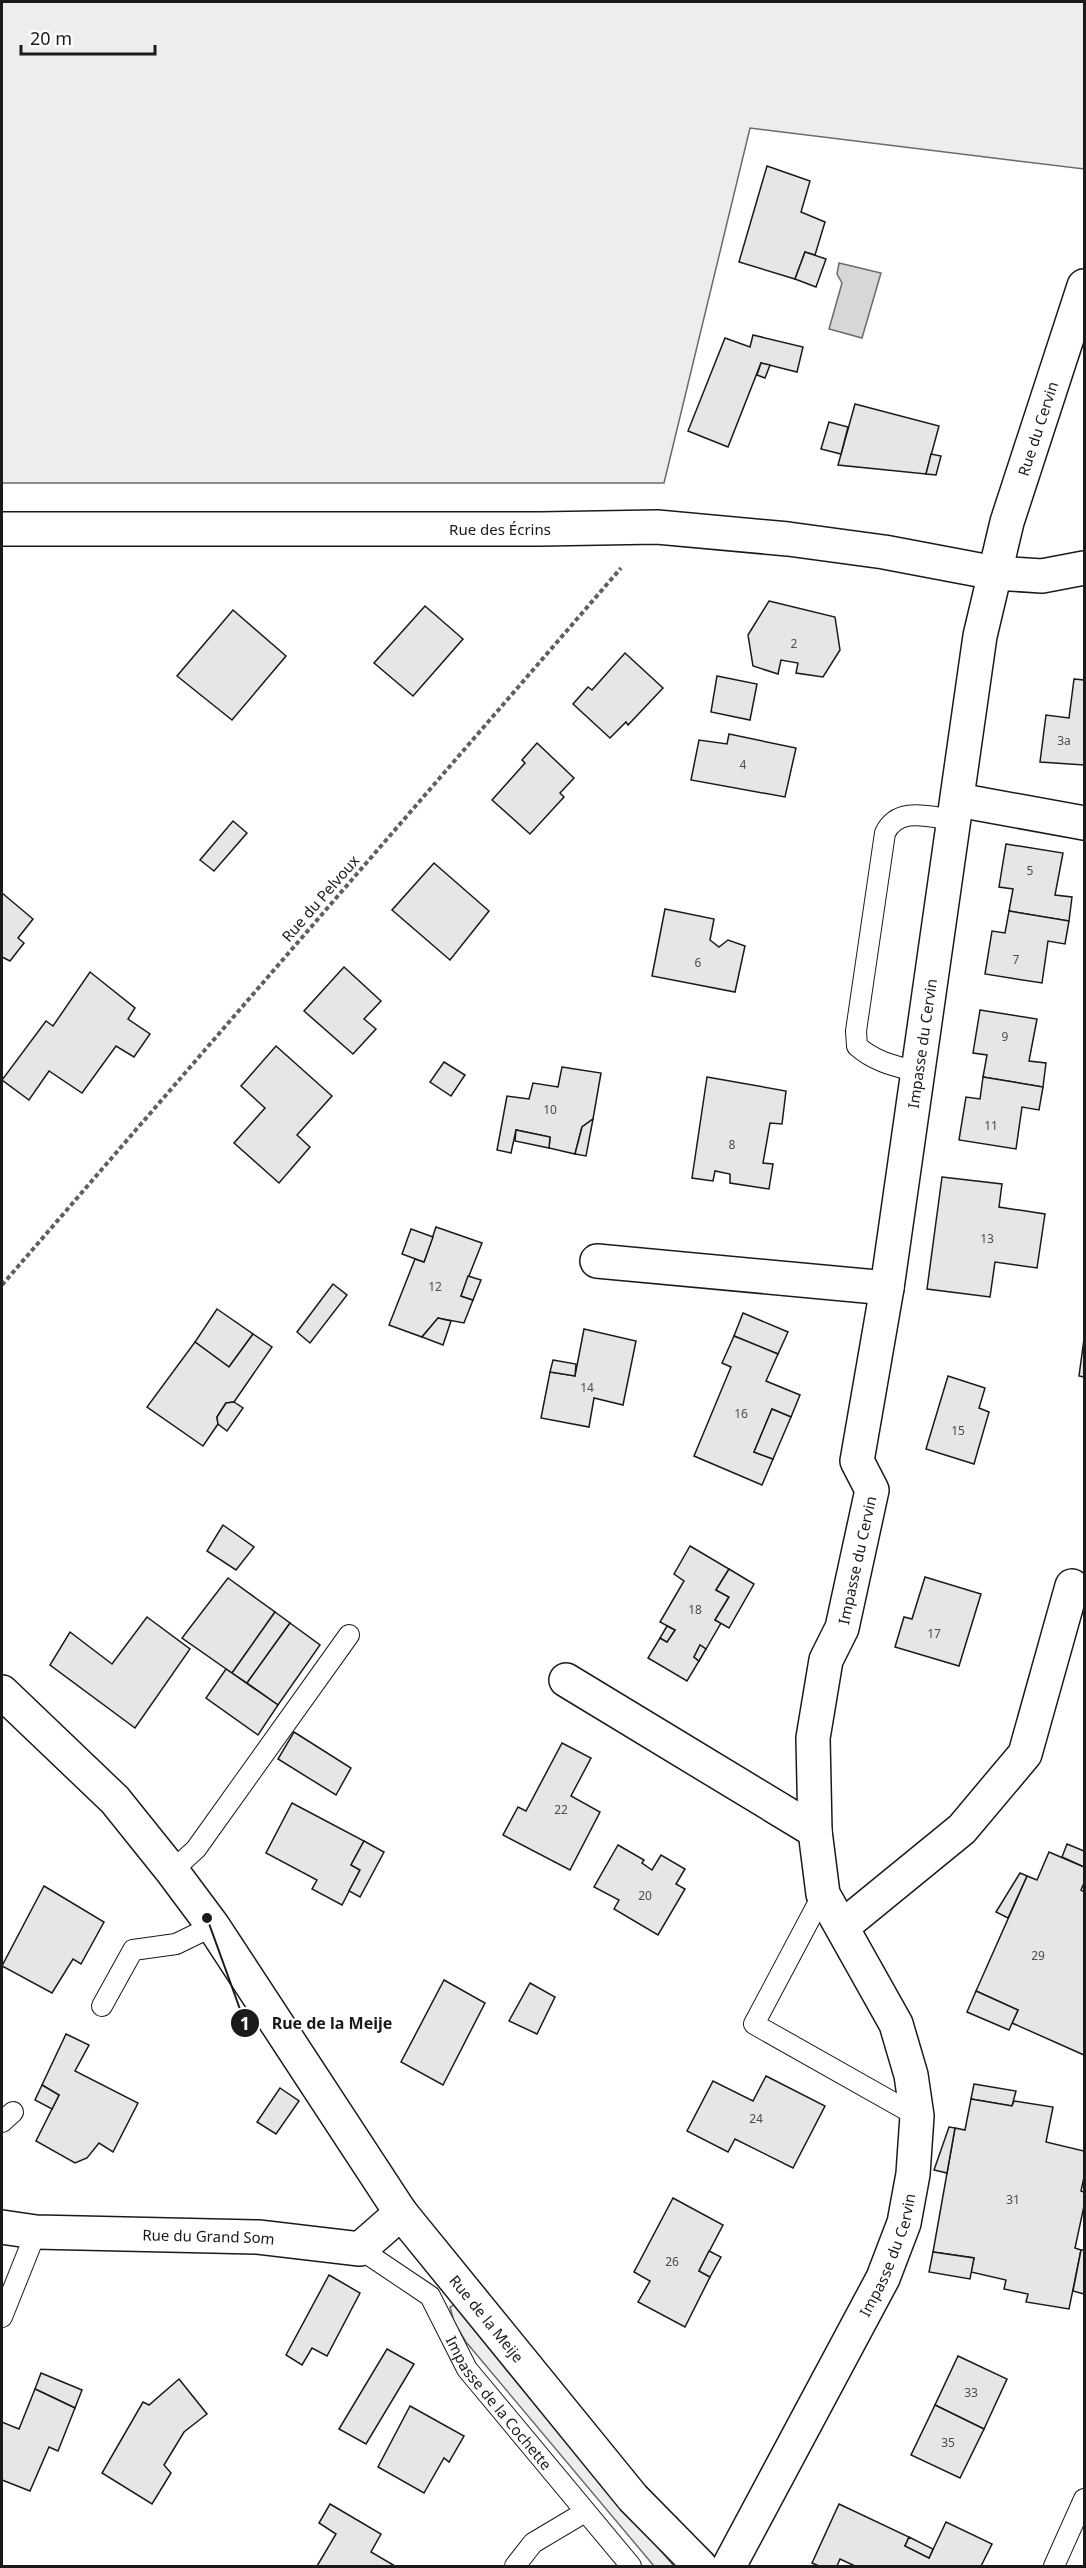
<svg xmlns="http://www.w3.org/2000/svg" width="1086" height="2568" font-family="'Noto Sans',sans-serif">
<rect width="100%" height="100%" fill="#fff"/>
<g fill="#ededed" stroke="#6a6a6a" stroke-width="1.5">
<polygon points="2,2 1084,2 1084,169 750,128 664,483 2,483"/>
<polygon points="464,2299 568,2443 674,2566 654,2566 466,2342 454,2322 450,2307"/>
</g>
<polygon fill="#d7d7d7" stroke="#6a6a6a" stroke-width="1.5" points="839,263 881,273 862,338 829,329 842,283 837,274"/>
<g fill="#e6e6e6" stroke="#1a1a1a" stroke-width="1.5">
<polygon points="767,166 810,181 801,212 825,222 815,255 805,252 795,279 739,262"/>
<polygon points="805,252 826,259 816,287 795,279"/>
<polygon points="753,335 803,347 797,372 761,363 728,447 688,431 725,338 750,347"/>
<polygon points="761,363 770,365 765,378 757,375"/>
<polygon points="855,404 939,426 926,474 838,465"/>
<polygon points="829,422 848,427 841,454 821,449"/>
<polygon points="931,454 941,456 936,475 926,474"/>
<polygon points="769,601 835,617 840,650 823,677 796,673 798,663 781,660 778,674 753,666 748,635"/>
<polygon points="425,606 463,639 413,696 374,663"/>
<polygon points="233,610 286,656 232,720 177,676"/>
<polygon points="625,653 663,688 628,725 626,722 610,738 573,704 588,687 592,690"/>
<polygon points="717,676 757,684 750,720 711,712"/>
<polygon points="1074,679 1084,680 1084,765 1040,762 1046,715 1069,718"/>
<polygon points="729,734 796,748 785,797 691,780 699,740 727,744"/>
<polygon points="537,743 574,778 560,793 564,797 530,834 492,800 525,763 522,760"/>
<polygon points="233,821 247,833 214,871 200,860"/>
<polygon points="1006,844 1063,853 1055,895 1072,897 1069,921 1009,911 1013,889 999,887"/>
<polygon points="434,863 489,911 450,960 392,910"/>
<polygon points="2,893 33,919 18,938 24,943 10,961 2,957"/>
<polygon points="665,909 714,919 710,940 719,947 728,940 745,946 735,992 652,976"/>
<polygon points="1009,911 1069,921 1065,944 1048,941 1042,983 985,974 992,931 1005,933"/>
<polygon points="344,967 381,1001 364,1019 376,1029 353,1054 304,1011"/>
<polygon points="90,972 135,1008 128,1019 150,1034 134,1057 116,1046 82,1093 49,1071 29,1100 2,1080 46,1021 53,1026"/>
<polygon points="980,1010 1037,1019 1029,1061 1046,1063 1043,1087 983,1077 987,1055 973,1053"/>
<polygon points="276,1046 332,1096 297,1135 310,1147 279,1183 234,1143 265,1108 241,1086"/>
<polygon points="444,1062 465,1075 451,1096 430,1082"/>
<polygon points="562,1067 601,1073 593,1119 582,1127 575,1154 549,1148 550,1137 516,1130 511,1153 497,1150 507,1096 529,1099 533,1083 558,1087"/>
<polygon points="707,1077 786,1091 782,1124 770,1123 763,1163 773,1164 769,1189 730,1183 730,1174 715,1171 713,1181 692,1178"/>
<polygon points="983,1077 1043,1087 1039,1110 1022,1107 1016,1149 959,1140 966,1097 980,1099"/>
<polygon points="593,1119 586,1156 575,1154 582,1127"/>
<polygon points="516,1130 550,1137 549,1148 515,1141"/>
<polygon points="942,1177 1002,1184 999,1207 1045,1214 1037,1268 995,1262 990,1297 927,1289"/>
<polygon points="436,1227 482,1243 461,1296 473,1300 464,1323 438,1318 422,1337 389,1325 415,1259 424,1262"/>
<polygon points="411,1229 433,1237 424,1262 402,1254"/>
<polygon points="468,1276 481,1280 473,1300 461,1296"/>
<polygon points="333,1284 347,1295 310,1343 297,1332"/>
<polygon points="217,1309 253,1334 229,1367 195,1342"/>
<polygon points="743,1313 788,1332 778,1354 734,1336"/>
<polygon points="438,1318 451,1321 443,1345 422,1337"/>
<polygon points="584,1329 636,1341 623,1405 594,1398 589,1427 541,1418 550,1372 575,1376"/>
<polygon points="253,1334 272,1347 234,1402 226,1403 217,1417 218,1424 203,1446 147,1407 195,1342 229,1367"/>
<polygon points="734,1336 778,1354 766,1381 800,1395 791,1417 772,1409 754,1452 773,1459 762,1485 694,1456 731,1367 722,1363"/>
<polygon points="1084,1339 1084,1377 1079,1376"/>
<polygon points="553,1360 576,1364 575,1376 550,1372"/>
<polygon points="948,1376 985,1388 979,1408 989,1412 974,1464 926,1449"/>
<polygon points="234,1402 243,1408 227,1431 218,1424 217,1417 226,1403"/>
<polygon points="772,1409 791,1417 773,1459 754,1452"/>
<polygon points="223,1525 254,1547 236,1570 207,1551"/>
<polygon points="690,1546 729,1569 716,1590 729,1597 715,1620 721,1623 706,1649 700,1645 694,1657 699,1661 687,1681 648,1658 660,1638 667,1642 675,1630 660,1622 684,1581 674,1574"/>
<polygon points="729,1569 754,1584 729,1628 715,1620 729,1597 716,1590"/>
<polygon points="925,1577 981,1594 959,1666 895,1647 904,1617 912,1619"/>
<polygon points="228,1578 275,1612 232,1673 182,1638"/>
<polygon points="275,1612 290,1623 247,1683 232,1673"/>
<polygon points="147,1617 190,1649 135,1728 50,1665 70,1632 112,1664"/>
<polygon points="290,1623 320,1645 278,1705 247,1683"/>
<polygon points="667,1626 675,1630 667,1642 660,1638"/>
<polygon points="700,1645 706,1649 699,1661 694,1657"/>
<polygon points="226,1669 278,1705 258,1735 206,1698"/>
<polygon points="294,1732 351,1768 336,1795 278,1759"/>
<polygon points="562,1743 591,1758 571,1796 600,1812 570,1870 503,1835 518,1807 526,1811"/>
<polygon points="292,1803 364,1841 351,1865 360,1870 342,1905 312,1889 317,1880 266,1853"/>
<polygon points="364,1841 384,1852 360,1897 349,1891 360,1870 351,1865"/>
<polygon points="1067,1844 1084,1851 1084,1867 1062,1857"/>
<polygon points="618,1845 644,1860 642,1863 652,1870 661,1855 685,1869 676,1884 685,1889 658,1935 614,1909 619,1900 594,1887"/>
<polygon points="1049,1852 1084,1867 1084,1883 1081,1890 1084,1892 1084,2055 1012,2023 1018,2010 976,1991 1027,1876 1037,1880"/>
<polygon points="1020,1873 1027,1876 1008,1918 996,1912"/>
<polygon points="44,1886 104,1922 81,1964 73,1959 52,1993 2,1966"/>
<polygon points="444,1980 485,2003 443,2085 401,2062"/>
<polygon points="530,1983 555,1997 537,2034 509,2021"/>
<polygon points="976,1991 1018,2010 1009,2030 967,2012"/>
<polygon points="66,2034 89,2045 75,2071 138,2103 113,2152 99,2143 87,2158 75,2163 36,2141 59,2095 42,2085"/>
<polygon points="766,2076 825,2106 793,2168 735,2139 728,2152 687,2131 713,2081 753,2101"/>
<polygon points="974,2084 1016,2091 1012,2106 971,2099"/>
<polygon points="42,2085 59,2095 52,2109 35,2100"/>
<polygon points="280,2088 299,2101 276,2134 257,2122"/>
<polygon points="971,2099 1012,2106 1014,2101 1053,2107 1046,2142 1084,2151 1084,2177 1081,2191 1084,2192 1084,2206 1075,2248 1081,2250 1069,2309 1026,2302 1028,2294 1004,2289 1006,2280 971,2272 974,2258 933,2252 955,2128 965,2130"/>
<polygon points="949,2127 955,2128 947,2173 934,2170"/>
<polygon points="673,2198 723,2225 699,2271 710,2277 685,2327 638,2302 650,2281 634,2272"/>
<polygon points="1081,2250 1084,2250 1084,2294 1073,2291"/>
<polygon points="709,2251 721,2257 710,2277 699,2271"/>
<polygon points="933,2252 974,2258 970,2279 929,2272"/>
<polygon points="329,2275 360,2293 327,2356 312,2348 302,2365 286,2355"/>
<polygon points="387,2349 414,2364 366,2444 339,2429"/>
<polygon points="958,2356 1007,2379 984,2429 935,2405"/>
<polygon points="41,2373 82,2390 75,2408 35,2389"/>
<polygon points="179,2379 207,2414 184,2432 164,2465 171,2473 152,2504 102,2473 143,2402 149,2405"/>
<polygon points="35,2389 75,2408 58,2451 49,2447 30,2491 2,2480 2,2422 19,2429"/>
<polygon points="935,2405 984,2429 960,2478 911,2455"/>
<polygon points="410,2406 464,2436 449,2462 444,2458 424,2493 378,2467"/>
<polygon points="330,2504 381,2534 371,2552 395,2566 317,2566 336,2534 319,2523"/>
<polygon points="839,2504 909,2537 905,2546 929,2558 946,2522 992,2544 981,2566 855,2566 840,2559 837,2566 819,2566 812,2563"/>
<polygon points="909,2537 933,2549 929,2558 905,2546"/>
</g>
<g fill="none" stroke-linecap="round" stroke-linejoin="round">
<g stroke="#1a1a1a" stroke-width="22">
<g id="service">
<path d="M918,1072C895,1066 875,1062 857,1046L856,1031L885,833C898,806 929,817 954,820"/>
<polyline points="172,1871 196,1849 349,1635"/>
<polyline points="823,1894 754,2024 917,2116"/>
<polyline points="102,2006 133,1950 176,1944 213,1926"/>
<polyline points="2,2122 13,2112"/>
<path id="s1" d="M360,2249L430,2296L467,2369L631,2566"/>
<polyline points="2,2317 36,2232"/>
<polyline points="515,2566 533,2543 585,2512"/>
<polyline points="1054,2566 1084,2499"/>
</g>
</g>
<g stroke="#1a1a1a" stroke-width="36">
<g id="minor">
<path id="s2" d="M2,529H540L657,527L788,539L884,552L995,573L1042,576L1084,568"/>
<polyline points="958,800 1084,823"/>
<polyline points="597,1261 887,1288"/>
<polyline points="566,1680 815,1831"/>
<path id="s3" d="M2,1692L115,1800L172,1871L213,1926L401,2213L633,2498L700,2566"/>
<polyline points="842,1927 962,1829 1025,1754 1072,1586"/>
<path id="s4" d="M2,2227L36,2232L258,2237L360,2249L401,2213"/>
<path id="s5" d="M729,2566L883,2278L904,2223L913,2174L917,2116L911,2075L896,2024L823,1894L815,1831L813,1738L826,1660L842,1628L872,1490L857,1461L887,1288L980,636L1007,522L1084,286"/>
</g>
</g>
<polyline stroke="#5f5f5f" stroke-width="4" stroke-dasharray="4.5 3" stroke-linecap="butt" points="2,1285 621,568"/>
<use href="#service" stroke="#fff" stroke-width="20"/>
<use href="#minor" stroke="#fff" stroke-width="33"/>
</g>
<g text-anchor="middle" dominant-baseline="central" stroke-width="4.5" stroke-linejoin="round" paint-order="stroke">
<g font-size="12" fill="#4d4d4d">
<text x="794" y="643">2</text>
<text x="1064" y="740">3a</text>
<text x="743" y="764">4</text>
<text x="1030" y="870">5</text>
<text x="1016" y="959">7</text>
<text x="698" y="962">6</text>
<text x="1005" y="1036">9</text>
<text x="550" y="1109">10</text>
<text x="991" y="1125">11</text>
<text x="732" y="1144">8</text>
<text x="987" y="1238">13</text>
<text x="435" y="1286">12</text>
<text x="587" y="1387">14</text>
<text x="741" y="1413">16</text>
<text x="958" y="1430">15</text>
<text x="695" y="1609">18</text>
<text x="934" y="1633">17</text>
<text x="561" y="1809">22</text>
<text x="645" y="1895">20</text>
<text x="1038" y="1955">29</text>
<text x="756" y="2118">24</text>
<text x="1013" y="2199">31</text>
<text x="672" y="2261">26</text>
<text x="971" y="2392">33</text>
<text x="948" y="2442">35</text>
</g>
<g font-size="15" fill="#1a1a1a" stroke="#fff">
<text stroke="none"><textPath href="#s5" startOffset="2232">Rue du Cervin</textPath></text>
<text stroke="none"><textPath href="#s2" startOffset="498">Rue des Écrins</textPath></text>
<text transform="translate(320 898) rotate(-49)">Rue du Pelvoux</text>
<text stroke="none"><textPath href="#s5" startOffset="1605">Impasse du Cervin</textPath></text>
<text stroke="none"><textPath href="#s5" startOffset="1078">Impasse du Cervin</textPath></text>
<text stroke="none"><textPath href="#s4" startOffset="207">Rue du Grand Som</textPath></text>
<text stroke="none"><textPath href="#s5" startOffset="350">Impasse du Cervin</textPath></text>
<text stroke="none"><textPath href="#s3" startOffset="795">Rue de la Meije</textPath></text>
<text stroke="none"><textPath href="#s1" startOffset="212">Impasse de la Cochette</textPath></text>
</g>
</g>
<path fill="none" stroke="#1a1a1a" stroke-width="2" d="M207 1918L245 2023"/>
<g fill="#1a1a1a" stroke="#fff" stroke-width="2">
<circle cx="207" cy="1918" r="6"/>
<circle cx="245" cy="2023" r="15"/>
</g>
<g font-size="18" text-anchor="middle" font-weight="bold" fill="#fff">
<text x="245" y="2030">1</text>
</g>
<g font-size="16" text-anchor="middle" font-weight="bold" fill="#1a1a1a" stroke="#fff" stroke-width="4.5" stroke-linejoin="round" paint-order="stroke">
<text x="332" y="2029">Rue de la Meije</text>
</g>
<rect width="1086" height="2568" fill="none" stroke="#1a1a1a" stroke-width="6"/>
<path d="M21 45v9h134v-9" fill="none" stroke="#1a1a1a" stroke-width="3"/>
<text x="30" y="45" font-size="18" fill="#1a1a1a" stroke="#ffffff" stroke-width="4.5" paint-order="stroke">20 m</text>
</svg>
